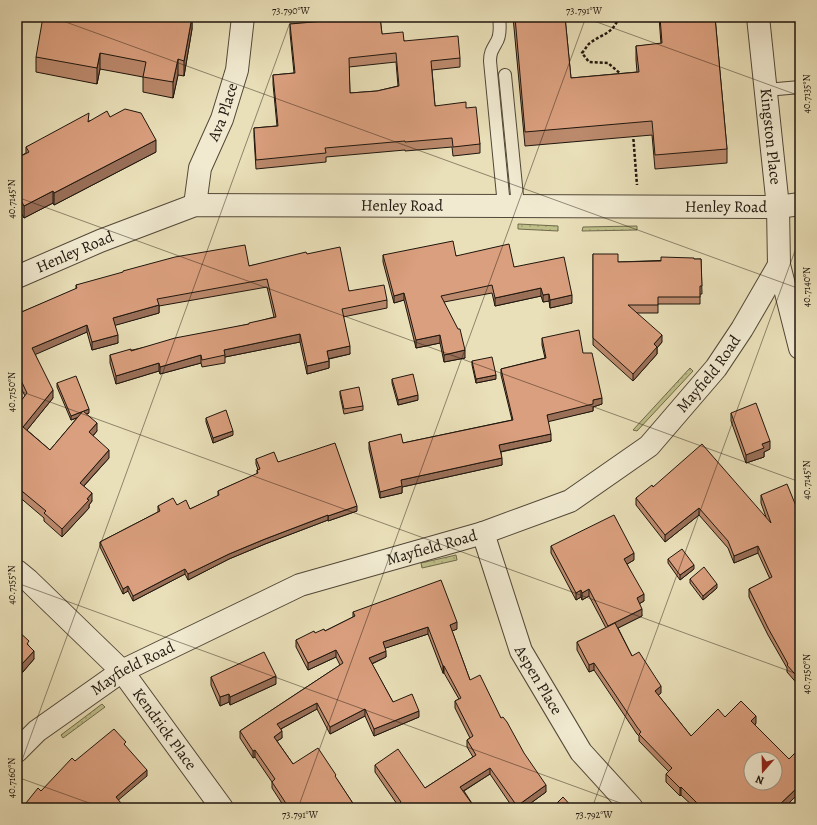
<svg xmlns="http://www.w3.org/2000/svg" width="817" height="825" font-family="Alegreya,serif">
<defs>
<pattern id="grass-dots" width="8" height="8" patternUnits="userSpaceOnUse"><rect width="8" height="8" fill="#bfbf89"/><path d="M2 2h.1M6 6h.1" fill="none" stroke="#a4a375" stroke-width="1.8" stroke-linecap="round"/></pattern>
</defs>
<rect width="100%" height="100%" fill="#e9dfb8"/>
<filter id="stains"><feTurbulence type="fractalNoise" baseFrequency=".005" numOctaves="4"/><feColorMatrix values="0 0 0 0 .2 0 0 0 0 .09 0 0 0 0 .02 0 0 0 .5 -.17"/></filter>
<radialGradient id="worn" r=".72"><stop offset=".6" stop-color="#630" stop-opacity="0"/><stop offset="1" stop-color="#630" stop-opacity=".3"/></radialGradient>
<g fill="url(#grass-dots)" stroke="#6f6a4b">
<polygon points="518,224 558,226 558,231 518,229"/>
<polygon points="637,226 637,230 582,231 583,227"/>
<polygon points="690,368 693,371 637,431 633,430"/>
<polygon points="456,555 457,560 422,568 421,563"/>
<polygon points="102,704 105,707 63,738 61,735"/>
</g>
<g fill="none" stroke-linecap="round" stroke-linejoin="round">
<g stroke="#524838" stroke-width="14">
<g id="service">
<path d="M499,17C500,25 501,36 496,43C492,50 490,53 490,61L504,206"/>
<polyline points="505,75 518,206"/>
<polyline points="766,90 800,87"/>
</g>
</g>
<g stroke="#524838" stroke-width="24">
<g id="minor">
<path id="s1" d="M758,17L778,207L779,265L800,348"/>
<path id="s2" d="M195,205L200,168L222,119L237,70L243,17"/>
<path id="s3" d="M17,277L100,241L195,205L778,207L800,204"/>
<path id="s4" d="M483,533L521,651L581,752L632,808"/>
<path id="s5" d="M17,571L28,580L122,671L222,808"/>
<path id="s6" d="M17,751L37,731L122,671L300,585L483,533L570,501L649,446L716,368L742,329L779,265"/>
</g>
</g>
<g stroke="#1f160d" stroke-width="2.5" stroke-dasharray="3 2" stroke-linecap="butt">
<path d="M619,17C612,35 603,33 590,43C587,45 585,50 582,53L589,62L608,63L622,75"/>
<polyline points="633,134 637,185"/>
</g>
<use href="#service" stroke="#f1ead1" stroke-width="12"/>
<use href="#minor" stroke="#f1ead1" stroke-width="22"/>
</g>
<g fill="#bb896c" stroke="#1f160d" fill-rule="evenodd">
<polygon points="192,17 192,29 184,76 178,75 173,98 143,92 143,77 100,69 97,84 36,72 36,57"/>
<path d="M358,17H380L382,34L460,58V67L432,70L435,106L466,108L480,144V153L453,156L452,147L405,151V150L326,157V162L256,169L254,137V128L277,126L273,84V75L294,73L290,33V24L358,18ZM396,62L398,86L377,91L350,93L349,67Z"/>
<polygon points="513,17 565,17 571,78 637,72 636,60 636,46 661,44 659,17 715,17 727,149 727,163 655,169 652,135 525,146"/>
<polygon points="110,117 156,152 54,205 53,203 24,218 17,206 17,158 26,153 26,147 89,121"/>
<polygon points="307,254 349,291 387,300 387,308 343,317 350,354 329,359 329,368 307,374 300,342 225,357 225,363 202,367 201,363 160,374 159,371 116,384 110,363 110,355 249,324 274,317 267,287 159,306 159,313 115,325 118,343 92,350 87,332 35,354 53,398 27,430 50,450 77,418 71,420 57,387 57,383 89,413 86,414 97,431 93,436 109,458 84,486 92,501 89,505 89,508 62,537 44,521 44,518 17,495 17,406 25,396 17,380 17,314 76,289 76,285 249,266"/>
<polygon points="593,254 618,262 701,259 702,294 700,294 700,304 658,304 658,313 637,313 662,342 657,348 657,354 633,381 593,345"/>
<polygon points="383,255 456,256 514,267 572,303 550,308 549,301 543,302 541,296 495,306 492,293 444,302 465,358 444,362 440,343 416,348 404,300 394,303 383,262"/>
<polygon points="542,338 583,353 602,404 593,407 593,411 548,421 551,441 501,452 502,465 402,487 402,493 380,498 369,449 369,442 403,443 512,420 501,375 501,369 545,358 542,345"/>
<polygon points="472,361 496,379 476,383 472,365"/>
<polygon points="392,379 418,400 398,405 392,383"/>
<polygon points="340,391 363,406 363,410 344,414 340,395"/>
<polygon points="731,413 770,449 764,452 764,457 746,463 731,421"/>
<polygon points="206,418 233,435 213,443 206,422"/>
<polygon points="256,459 278,462 357,511 328,521 328,520 265,544 229,559 188,580 185,574 133,601 128,591 123,594 100,547 100,542 158,512 158,506 177,505 190,509 218,496 218,491 257,474 257,470 258,470 256,464"/>
<polygon points="653,487 766,517 761,503 761,495 798,519 800,524 800,687 787,672 787,668 768,635 749,597 749,589 770,579 758,553 734,563 728,548 699,515 665,542 636,505 636,498"/>
<polygon points="551,546 634,560 627,564 644,601 639,604 642,616 618,628 632,656 661,693 658,695 691,736 725,717 756,723 755,725 789,759 800,748 800,792 784,808 695,808 681,795 680,796 666,782 666,774 669,772 639,741 639,736 637,734 594,670 589,672 577,650 577,642 606,628 589,596 582,600 581,597 576,600 551,553"/>
<polygon points="668,559 694,569 680,580 668,563"/>
<polygon points="690,579 717,588 703,600 690,583"/>
<polygon points="353,612 457,629 452,631 470,680 501,718 546,792 524,808 513,808 490,774 464,791 475,808 399,808 399,807 375,772 375,765 425,788 473,757 467,747 467,740 470,738 455,708 455,701 459,699 444,673 443,673 428,634 385,648 386,657 372,664 393,702 419,717 374,736 365,716 330,734 317,709 281,729 282,738 277,741 293,764 336,778 356,808 285,808 272,788 272,782 255,757 253,758 240,738 240,731 340,665 336,657 308,670 296,647 296,640 325,631 353,617"/>
<polygon points="17,630 29,646 34,659 22,673 17,668"/>
<polygon points="211,677 276,684 230,705 229,702 220,706 211,685"/>
</g>
<g fill="#996f58" stroke="#1f160d">
<polygon points="192,17 192,29 184,76 184,61"/>
<polygon points="100,53 100,69 97,84 97,68"/>
<polygon points="178,59 178,75 173,98 173,82"/>
<polygon points="156,140 156,152 54,205 54,193"/>
<polygon points="53,191 53,203 24,218 24,206"/>
<polygon points="541,288 541,296 495,306 495,298"/>
<polygon points="404,293 404,300 394,303 394,296"/>
<polygon points="549,294 549,301 543,302 543,295"/>
<polygon points="572,295 572,303 550,308 550,300"/>
<polygon points="159,305 159,313 113,326 113,318"/>
<polygon points="87,325 87,332 32,356 32,348"/>
<polygon points="300,334 300,342 225,357 224,350"/>
<polygon points="118,335 118,343 92,350 92,342"/>
<polygon points="440,335 440,343 416,348 416,340"/>
<polygon points="662,335 662,342 657,348 657,354 633,381 633,374 654,344"/>
<polygon points="350,346 350,354 327,359 327,351"/>
<polygon points="465,350 465,358 444,362 444,355"/>
<polygon points="201,355 201,363 160,374 160,367"/>
<polygon points="329,361 329,368 307,374 307,366"/>
<polygon points="159,363 159,371 116,384 116,376"/>
<polygon points="496,375 496,379 476,383 476,379"/>
<polygon points="53,390 53,398 23,435 23,427"/>
<polygon points="418,395 418,400 398,405 398,400"/>
<polygon points="602,398 602,404 593,407 593,411 547,422 547,415 593,400"/>
<polygon points="89,409 89,413 71,420 71,416"/>
<polygon points="97,423 97,431 89,440 89,432"/>
<polygon points="233,431 233,435 213,443 213,438"/>
<polygon points="551,434 551,441 499,452 499,445"/>
<polygon points="770,441 770,449 764,452 764,457 746,463 746,455 762,444"/>
<polygon points="109,450 109,458 80,490 80,483"/>
<polygon points="502,458 502,465 402,487 402,493 380,498 380,492 401,480"/>
<polygon points="92,493 92,501 89,505 89,508 62,537 62,529"/>
<polygon points="357,506 357,511 328,521 328,516"/>
<polygon points="699,508 699,515 665,542 665,535"/>
<polygon points="798,511 798,519 795,520 795,513"/>
<polygon points="328,515 328,520 265,544 229,559 188,580 188,574 229,554 265,539"/>
<polygon points="758,546 758,553 734,563 734,556"/>
<polygon points="634,553 634,560 624,566 624,559"/>
<polygon points="694,565 694,569 680,580 680,575"/>
<polygon points="185,569 185,574 133,601 133,596"/>
<polygon points="717,584 717,588 703,600 703,596"/>
<polygon points="128,586 128,591 123,594 123,589"/>
<polygon points="589,589 589,596 582,600 582,593"/>
<polygon points="581,590 581,597 576,600 576,593"/>
<polygon points="644,594 644,601 637,605 637,598"/>
<polygon points="642,609 642,616 608,633 608,626"/>
<polygon points="457,622 457,629 450,632 450,625"/>
<polygon points="428,627 428,634 383,649 383,642"/>
<polygon points="336,650 336,657 308,670 308,663"/>
<polygon points="34,651 34,659 22,673 22,664"/>
<polygon points="386,651 386,657 369,665 369,658"/>
<polygon points="594,663 594,670 589,672 589,665"/>
<rect x="443" y="666" width="1" height="7"/>
<polygon points="276,676 276,684 230,705 230,697"/>
<polygon points="661,686 661,693 655,698 655,691"/>
<polygon points="229,694 229,702 220,706 220,697"/>
<polygon points="317,703 317,709 277,731 277,724"/>
<polygon points="365,709 365,716 330,734 330,727"/>
<polygon points="419,711 419,717 374,736 374,729"/>
<polygon points="756,716 756,723 751,728 751,721"/>
<polygon points="282,731 282,738 274,743 274,737"/>
<polygon points="255,750 255,757 253,758 253,751"/>
<polygon points="490,768 490,774 460,793 460,787"/>
<polygon points="147,770 147,776 116,802 116,797"/>
<polygon points="546,785 546,792 524,808 517,808 517,806"/>
<polygon points="800,785 800,792 784,808 776,808"/>
<polygon points="681,787 681,795 680,796 680,788"/>
</g>
<g fill="#da9f7e" stroke="#1f160d" fill-rule="evenodd">
<polygon points="43,17 192,17 184,61 178,59 173,82 143,77 146,62 100,53 97,68 36,57"/>
<path d="M359,17H380L382,34L403,32L404,41L458,36L460,58L431,61L435,106L466,102V108L476,107L480,144L453,147L452,138L405,142V141L325,148L326,153L256,160L254,128L278,126L273,75L295,73L290,24L359,18ZM396,53L399,86L377,91L350,93L349,58Z"/>
<polygon points="515,17 565,17 571,78 639,72 636,46 662,43 660,17 715,17 727,149 655,155 652,121 525,132"/>
<polygon points="125,109 141,113 156,140 54,193 53,191 24,206 17,193 17,158 29,152 26,147 89,113 88,122 107,111 110,117"/>
<polygon points="453,241 456,256 509,244 514,267 564,257 572,295 550,300 549,294 543,295 541,288 495,298 492,285 441,296 458,329 460,329 465,350 444,355 440,335 416,340 404,293 394,296 383,255"/>
<polygon points="245,245 249,266 306,252 307,254 340,247 349,291 384,285 387,300 342,309 350,346 327,351 329,361 307,366 300,334 224,350 225,355 202,360 201,355 160,367 159,363 116,376 110,355 131,349 131,351 175,338 249,324 249,323 276,317 267,279 157,299 159,305 113,318 118,335 92,342 87,325 32,348 53,390 23,427 50,450 83,411 97,423 89,432 109,450 80,483 92,493 87,499 89,500 62,529 44,513 46,511 17,487 17,406 27,393 17,372 17,314 77,288 76,285 123,272 123,271 175,257"/>
<polygon points="593,254 618,254 618,262 661,261 661,257 694,258 694,259 701,259 702,286 700,286 700,297 658,297 658,305 628,305 662,335 654,344 657,347 633,374 593,338"/>
<polygon points="579,330 583,353 592,353 602,398 593,400 593,404 547,415 551,434 499,445 502,458 401,480 402,486 380,492 369,442 401,434 403,443 513,420 501,369 546,358 542,338"/>
<polygon points="492,357 496,375 476,379 472,361"/>
<polygon points="413,374 418,395 398,400 392,379"/>
<polygon points="76,376 89,409 71,416 57,383"/>
<polygon points="359,387 363,406 344,409 340,391"/>
<polygon points="756,403 770,441 762,444 764,448 746,455 731,413"/>
<polygon points="226,410 233,431 213,438 206,418"/>
<polygon points="335,443 357,506 328,516 328,515 265,539 229,554 188,574 185,569 133,596 128,586 123,589 100,542 160,511 158,506 173,498 177,505 186,500 190,509 219,495 218,491 258,473 257,470 260,469 256,459 274,452 278,462"/>
<polygon points="702,444 771,523 761,495 787,484 798,511 795,513 800,524 800,680 787,665 788,664 768,628 749,589 772,577 758,546 734,556 728,541 699,508 665,535 636,498 652,485 653,487"/>
<polygon points="614,515 634,553 624,559 644,594 637,598 642,609 608,626 589,589 582,593 581,590 576,593 551,546"/>
<polygon points="682,549 694,565 680,575 668,559"/>
<polygon points="704,567 717,584 703,596 690,579"/>
<polygon points="441,580 457,622 450,625 470,680 480,675 501,718 503,717 507,722 524,753 546,785 517,806 490,768 460,787 475,808 402,808 399,804 401,802 375,765 398,749 425,788 476,755 467,740 473,736 455,701 461,698 444,666 443,666 428,627 383,642 386,651 369,658 393,702 412,694 419,711 374,729 365,709 330,727 317,703 277,724 282,731 274,737 293,764 318,748 336,775 335,776 356,808 289,808 272,782 275,779 255,750 253,751 240,731 343,663 336,650 308,663 296,640 314,631 315,633 324,629 325,631 355,616 353,612"/>
<path d="M615,623L632,656L639,652L661,686L655,691L691,736L718,709L725,717L741,701L756,716L751,721L789,759L800,748V785L776,808H702L681,787L680,788L666,774L672,768L639,734L641,732L637,727L594,663L589,665L577,642ZM751,759H775V783H751Z"/>
<polygon points="17,630 29,641 27,644 34,651 22,664 17,660"/>
<polygon points="264,652 276,676 230,697 229,694 220,697 211,677"/>
<polygon points="114,729 126,742 124,744 147,770 116,797 125,808 22,808 38,788 41,791 72,758 75,761"/>
<polygon points="563,797 573,808 552,808"/>
</g>
<path fill="none" stroke="#1f160d" stroke-width="1" stroke-opacity="0.45" d="M52,17L800,289M583,17L800,96M17,197L800,482M17,390L800,675M17,583L634,808M17,774L292,17M17,777L103,808M298,808L586,17M592,808L800,237"/>
<g text-anchor="middle" dominant-baseline="central" stroke-width="3" stroke-linejoin="round" paint-order="stroke">
<g font-size="16" fill="#1f160d" stroke="#f1ead1">
<text stroke="none"><textPath href="#s2" startOffset="98">Ava Place</textPath></text>
<text stroke="none"><textPath href="#s1" startOffset="120">Kingston Place</textPath></text>
<text stroke="none"><textPath href="#s3" startOffset="399">Henley Road</textPath></text>
<text stroke="none"><textPath href="#s3" startOffset="723">Henley Road</textPath></text>
<text stroke="none"><textPath href="#s3" startOffset="63">Henley Road</textPath></text>
<text stroke="none"><textPath href="#s6" startOffset="803">Mayfield Road</textPath></text>
<text stroke="none"><textPath href="#s6" startOffset="467">Mayfield Road</textPath></text>
<text stroke="none"><textPath href="#s6" startOffset="143">Mayfield Road</textPath></text>
<text stroke="none"><textPath href="#s4" startOffset="158">Aspen Place</textPath></text>
<text stroke="none"><textPath href="#s5" startOffset="217">Kendrick Place</textPath></text>
</g>
</g>
<rect width="817" height="825" fill="none" stroke="#e9dfb8" stroke-width="44"/>
<g transform="translate(763 771) rotate(200)"><circle r="19" fill="#f1ead1" stroke="#9d9583"/>
<path d="M0-3L7 15L0 10L-7 15Z" fill="#8f2418"/>
<text y="-6" font-size="11" font-weight="bold" text-anchor="middle" fill="#1f160d">N</text>
</g>
<rect x="22" y="22" width="773" height="781" fill="none" stroke="#1f160d" stroke-width="1.5"/>
<g font-size="10" text-anchor="middle" fill="#1f160d">
<text x="291" y="14">73.790°W</text>
<text x="584" y="14">73.791°W</text>
<text transform="translate(806 94) rotate(-90)" y="4">40.7135°N</text>
<text transform="translate(11 199) rotate(-90)" y="4">40.7145°N</text>
<text transform="translate(806 287) rotate(-90)" y="4">40.7140°N</text>
<text transform="translate(11 392) rotate(-90)" y="4">40.7150°N</text>
<text transform="translate(806 480) rotate(-90)" y="4">40.7145°N</text>
<text transform="translate(11 585) rotate(-90)" y="4">40.7155°N</text>
<text transform="translate(806 674) rotate(-90)" y="4">40.7150°N</text>
<text transform="translate(11 778) rotate(-90)" y="4">40.7160°N</text>
<text x="300" y="818">73.791°W</text>
<text x="594" y="818">73.792°W</text>
</g>
<rect width="100%" height="100%" filter="url(#stains)"/>
<rect width="100%" height="100%" fill="url(#worn)"/>
</svg>
